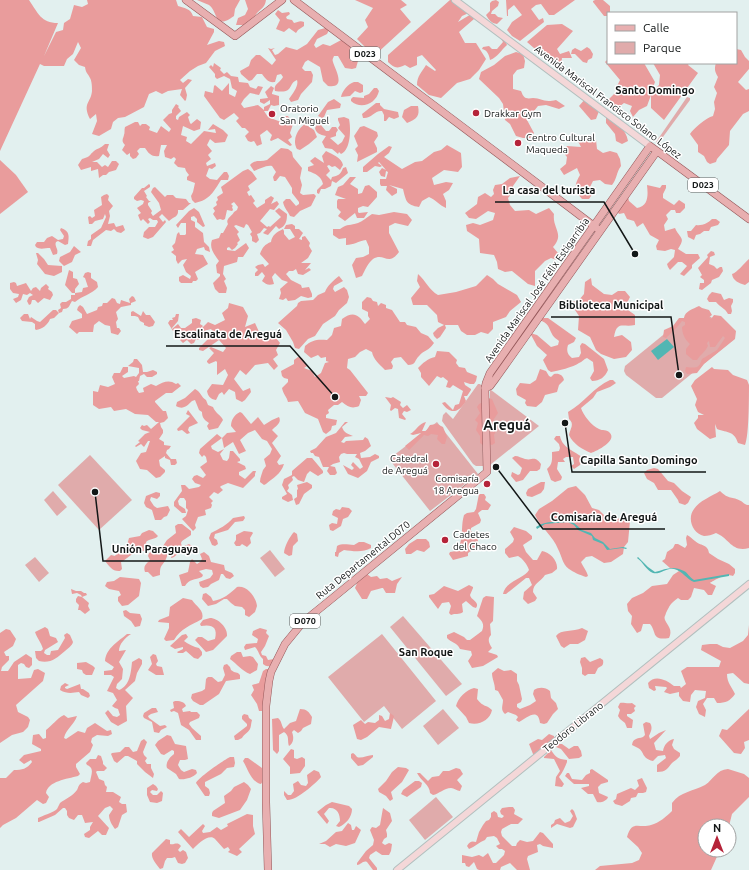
<svg xmlns="http://www.w3.org/2000/svg" width="749" height="870" font-family="Ubuntu,sans-serif">
<rect width="100%" height="100%" fill="#e2f0ef"/>
<g fill="#e0abab">
<polygon points="687,97 690,98 690,100 657,145 656,142"/>
<polygon points="695,309 700,309 735,335 734,339 662,398 656,398 626,375 624,371 625,366"/>
<polygon points="478,384 480,384 482,386 483,466 476,466 473,464 442,421 443,415 446,412 453,419"/>
<polygon points="490,390 491,390 539,426 490,465"/>
<polygon points="437,422 478,474 430,511 389,459"/>
<polygon points="90,455 132,500 99,530 58,485"/>
<polygon points="53,491 67,507 57,516 44,500"/>
<polygon points="270,550 285,569 275,577 260,558"/>
<polygon points="35,557 49,573 39,582 25,565"/>
<polygon points="403,616 462,684 446,696 390,627"/>
<polygon points="382,634 436,701 402,729 384,706 364,722 328,677"/>
<polygon points="443,709 459,728 438,745 423,726"/>
<polygon points="436,797 453,817 425,840 409,820"/>
</g>
<g fill="#e99c9c">
<path d="M0,0H29C38,13 41,23 58,23L44,56L56,32L63,30L64,23L70,19L74,5L82,7L88,4L87,0H176L178,6C185,8 191,9 193,16L202,17L207,27L214,29V32L207,45L219,41L224,42L225,46L215,51L206,63L198,66L190,71L180,80L183,83L188,79L192,80L185,88L187,95L186,100L185,101L180,95L182,89L168,91L162,94L156,91L149,94L144,107L125,117L118,118L113,122L111,129L99,136L92,134L97,121L96,114L90,119C82,103 91,103 92,91C92,88 92,81 90,78C88,73 86,74 85,67L79,65L74,60L81,48L78,42L73,54L67,59L64,66H44L40,64L0,151Z"/>
<path d="M197,0H240L235,9L234,16C214,31 218,11 209,5C205,3 201,2 197,0Z"/>
<path d="M245,0H266C265,7 262,8 257,13C254,17 252,21 250,25H236L238,18L245,15L248,9Z"/>
<polygon points="355,0 401,0 407,5 400,9 411,22 374,56 357,39 368,27 365,20 373,8"/>
<path d="M450,0H452L471,12L462,16L458,22L473,13L474,19L459,32L465,43H476L486,59L479,70L470,79L457,83L441,98L429,95L417,85C417,76 422,72 426,65L435,71L436,70L422,55L417,57V65L410,68L405,65C397,69 394,68 388,62V55Z"/>
<path d="M496,0L499,2L498,6L492,11L491,14H495L498,17L503,18L497,24C491,23 489,20 486,15L490,11V3L492,1Z"/>
<polygon points="506,0 575,0 554,15 549,15 541,4 536,5 531,9 539,20 543,18 544,22 520,41 512,36 507,30 512,22 522,15 514,5 508,10 508,16 507,16"/>
<polygon points="595,0 603,0 610,6 610,12 608,13 608,16 604,16 593,2 593,1"/>
<path d="M278,10L282,13L289,12L290,14L286,17L287,19L292,20L294,23C298,22 300,20 304,22V26L298,30L296,33L289,28L284,32L276,29L280,20L275,14Z"/>
<polygon points="562,24 573,31 557,49 560,54 569,51 572,58 562,58 561,67 557,68 527,42 547,25"/>
<path d="M329,27L330,28L327,34L317,39L314,45L316,48L323,44L330,46L343,39L361,53L358,55L356,58L358,61L356,68L352,69L345,68L338,56H334C333,59 332,59 333,62C335,69 347,89 328,86L323,81L320,67L308,60L305,62L302,68L305,71H311L313,75L312,82L301,94L298,100L291,102L289,99C293,93 299,86 297,80C287,84 295,94 275,91C273,84 280,83 283,77L281,74L277,75L275,82C268,83 266,79 262,74H257L252,80L249,81L241,74L240,71L249,66L251,60L256,55H260L272,65L276,60L268,48L271,49L275,48L272,50L275,55L278,54L286,47L297,50L307,44L318,30Z"/>
<path d="M503,36L507,45C501,50 498,57 490,60C489,54 487,50 482,49L483,47L489,46L492,49H497L503,42L500,37Z"/>
<polygon points="587,47 590,49 593,54 592,58 588,60 587,63 583,62 575,54 571,54 572,50 575,48 581,51"/>
<path d="M736,49L741,50L745,57L749,61V69L738,82L746,90L749,89V111L743,114L730,131L729,145L717,159L716,162L710,164L707,162L704,156L698,152V145L690,134C694,128 706,118 713,116L715,109L714,102L717,93L714,87L718,77C715,72 714,69 716,63H736Z"/>
<path d="M516,52L523,54L525,61L524,68L517,70L513,75V89L521,91C522,93 523,97 526,98C529,99 531,98 533,98C542,98 543,103 556,100L565,106L559,109L546,105L538,106L534,111L527,113V120L534,133L530,138H523L516,136L510,124L505,120L503,104L499,98L479,79L481,72L494,65L505,56Z"/>
<polygon points="608,59 608,63 644,63 655,82 651,93 659,85 660,75 653,63 689,63 688,65 698,73 664,120 651,108 651,95 647,106 639,110 633,117 630,111 632,106 624,103 615,110 606,102 620,88 617,86 620,80 605,62"/>
<polygon points="214,63 221,68 220,70 224,74 227,72 231,76 238,77 239,82 248,83 250,87 256,89 258,86 263,87 259,95 250,93 244,99 241,104 244,108 258,105 264,110 264,107 270,104 270,100 264,104 260,102 260,99 268,98 265,92 271,86 274,88 272,93 272,94 279,96 279,105 274,106 271,105 268,111 264,111 268,117 281,122 282,116 288,116 293,124 290,133 292,137 288,140 292,145 290,146 278,138 271,141 270,140 272,135 267,130 260,135 262,144 257,146 254,141 251,142 248,141 245,136 249,132 245,128 242,128 236,121 239,118 234,113 224,120 220,118 204,96 205,91 213,93 214,86 215,85 222,91 229,83 229,94 235,97 237,91 232,88 230,79 224,76 217,79 215,77 215,74 209,67 211,65 213,67"/>
<path d="M354,82H358L363,85V92L360,93L355,91L350,96L341,97C342,91 348,84 354,82Z"/>
<path d="M374,88H377L379,91C376,104 361,110 351,101V99L353,97L364,98V96L369,94Z"/>
<polygon points="586,98 599,111 596,119 591,120 579,106"/>
<polygon points="334,99 341,104 340,108 327,110 324,117 322,118 318,116 328,102"/>
<path d="M376,103H380V105L384,109L398,112L399,117L394,119L389,117L386,121H384V115L382,111C375,110 371,119 363,118L362,114Z"/>
<path d="M176,104L179,106L178,107L181,111L176,116V119L178,120L179,117L187,112L190,115L188,117L190,123L191,124L197,119L201,122L200,129L194,131L183,126L181,135L187,137L186,141L191,144L204,131L216,133L215,129L208,130L213,124L223,130L228,135L225,142L215,143L210,139L207,145L212,151L208,155L211,159L206,163L207,166L215,163L216,166L212,169L209,168L206,176L210,179L217,180L224,172H227L229,176L228,180H221C214,191 210,200 195,203L192,200L191,196L193,192L195,183L187,180V177L189,175L186,171L185,168L178,167L174,163L176,159L174,157L171,159L165,157L164,151L167,145H161L159,156C152,157 149,154 145,148H140L137,151L139,154L136,158L133,159L130,156V153L127,155L122,150L125,145C121,141 123,139 124,135C125,133 124,130 125,127L135,122H138L140,126L142,124H146L150,127L149,130L157,133L161,126L169,132L171,129L163,120L169,114L172,113V110Z"/>
<path d="M411,106H418C420,116 417,119 407,123L402,117L404,110Z"/>
<path d="M606,116C616,122 626,129 628,141L622,144L616,141L615,134L606,123Z"/>
<path d="M344,117L349,119C351,128 351,150 341,154L339,152L338,154L332,149L325,148L322,142L326,136C320,135 316,133 315,128L318,123L320,124L326,131H329L332,127H336L338,130L336,133V136L330,138L338,145L342,142L345,136L338,128L340,125L338,120V118Z"/>
<path d="M305,124L314,130L317,137L309,144L300,150L297,149C292,141 297,129 305,124Z"/>
<polygon points="364,126 377,132 378,136 374,142 377,148 377,152 357,162 358,155 355,149 358,146 354,136 360,127"/>
<path d="M582,135L590,136L596,140L597,149L603,153L610,151L617,153L620,159L621,166C616,173 617,179 612,185L605,184L600,180L593,181L590,187L593,193L589,199H582C574,190 574,185 580,175L577,168L564,175L560,169L566,164L567,157L563,152L567,146L581,147L578,141Z"/>
<path d="M105,144H109L107,150L110,155L108,158L103,154L99,159L92,162H97L102,167L105,165L108,167L112,161H116L119,164L116,170L109,172L106,175H103L99,178L98,169L91,171V167L81,170L78,165L82,159C92,156 88,156 94,151C98,148 100,149 105,144Z"/>
<path d="M447,145L461,153L462,167L458,172L444,170L432,178L434,185L446,182L453,183L449,190L443,194L446,201V208C439,205 436,200 429,197L422,201L419,207C406,205 406,201 403,189L389,185L397,189V193L392,196L386,190L387,186H381L380,184V179H386L388,172L386,171L385,177L381,176L379,172L382,168L386,170L379,162L378,163L382,166L380,167L375,166L367,172H363V167L378,154L389,146L392,147L389,153L384,157L402,169L415,162L422,161L434,152L441,150Z"/>
<path d="M281,148L288,149L292,152L293,157L302,168L300,178L302,185L300,193L303,195L314,194L316,196L311,206L300,211L294,217L290,216C288,211 284,208 283,202L286,199H290L296,206L299,204V202L292,193V188L285,177L280,176L276,181H274L273,177L276,172L272,166C266,165 260,169 254,171L250,165C255,159 261,162 267,160Z"/>
<path d="M326,151C332,154 342,158 343,165L340,170L335,166L332,167L329,165L327,166L330,171L326,175L331,180L332,177C338,176 341,174 343,168L346,167L348,173L336,183L332,181L331,186L325,189H321L319,194L317,193V190L323,184C321,176 316,174 308,171V167L314,165L310,161L315,157L324,163L322,156Z"/>
<polygon points="0,160 16,175 28,192 0,214"/>
<path d="M248,169L252,172L257,179L248,186L250,190L247,192L249,196L251,195L255,201L253,203L257,208L265,203V200L271,196L274,198L271,204L277,201L279,204L274,210L270,209L260,221L267,227L269,226L270,227L281,217L275,211L279,208L287,214C287,221 286,226 279,229L276,226L268,235L265,234L263,233L267,229L264,228L260,233L257,234L259,240L256,243L252,241V237L250,234L252,232L248,225L246,224L244,228L236,225L234,226L239,232L237,234L240,240L237,243L238,244L235,248L232,250L229,247L227,248V250L235,251L246,243L249,248L243,257H238L237,262L224,266L223,274L226,279L224,281L227,288L226,293H219L215,289L213,283L220,276V274L217,273L216,265L219,261C214,254 209,248 212,240L219,238L221,233H223L228,224C225,219 232,216 234,212L237,210L238,207L234,202L231,204L233,206L232,207L233,210L232,211L227,210L225,219L223,220L220,219L217,220L213,214L215,211L213,208L217,205L216,202L218,200L217,197L223,193L221,187L243,171Z"/>
<path d="M520,176L513,186V192L508,198L510,205L515,211L529,210L536,214L549,208L554,214C552,228 565,234 553,247L558,253L557,260L551,258L545,261L535,271V286L528,284L512,271L505,272L498,269L497,262L494,255L480,253L479,239L467,231L466,225L473,223L480,225L493,220L495,213L488,211L476,219L469,218L465,213L477,204L478,197L485,193L491,197L494,194L493,190L495,185L502,184L510,178Z"/>
<polygon points="350,177 356,177 350,184 358,189 358,194 362,193 365,186 369,185 377,192 377,197 368,207 363,206 358,208 358,212 359,213 368,212 364,218 357,218 355,213 345,221 338,216 341,212 337,208 337,201 338,199 346,199 335,195 338,187 343,185"/>
<path d="M149,184L150,185V187L144,191L147,196L146,197L149,201H151L148,203V205L152,211L151,213L153,216L161,210L159,203L151,192L153,188L155,187L165,197L167,195H173L176,198L186,199L189,203H191L183,210H178C179,217 173,217 169,221L162,214L159,217L163,222L165,220L166,222L153,237L148,239L143,237L144,232L149,227H155L158,222L157,220H153L150,218L148,219L150,222L148,224L143,219L141,221L140,220L138,215L141,213L137,208L143,204L144,201L141,200L137,201L134,199V197L142,188H144Z"/>
<path d="M647,185L660,188L662,185H666V188L663,194V198L674,205L679,200L685,204V208L680,213H676L675,210H671L666,215L668,219L664,225L665,231L675,228C680,239 686,237 678,249L686,254H698L700,258L692,265V268L684,276L680,274L687,266L682,262H678L670,270L668,267L667,264L674,257L675,250L671,249L665,251L657,250L656,246L659,240L650,235L643,223L637,227L634,221L627,219L624,213L619,214L617,211L628,197L629,201L637,208C649,206 648,194 647,185Z"/>
<polygon points="107,194 109,196 108,200 113,206 109,211 110,216 108,224 114,223 116,227 123,225 125,230 121,233 117,232 114,229 111,231 106,230 93,240 91,246 87,246 88,241 91,239 91,235 101,228 106,217 105,214 103,219 95,221 92,224 89,224 88,217 90,216 92,218 95,216 94,210 102,205 101,197 104,195"/>
<polygon points="194,208 199,212 205,226 203,227 197,222 197,219 194,216 191,217 191,220 195,222 195,227 203,233 204,242 209,247 210,252 205,250 204,247 197,249 195,254 203,255 208,264 195,272 198,279 196,281 193,281 192,283 181,283 179,281 179,277 183,275 190,279 191,276 186,272 183,265 187,259 182,260 178,264 176,260 176,256 171,252 174,250 172,246 175,243 177,234 179,232 180,235 185,235 186,234 186,223 181,223 178,228 176,225 189,211"/>
<path d="M394,212L407,214L412,220L408,226L395,223L389,226V233L399,252C388,267 384,252 373,259C368,263 365,270 362,276L356,278L352,265L356,258L363,257L369,254V247L366,240C358,241 354,245 346,245V238L339,239L333,235V229H340C348,223 350,226 358,223C363,221 367,217 372,214L379,215Z"/>
<path d="M712,219H716L720,222L718,225L711,227L709,231H704L700,234L696,235L694,240L688,237L687,231H691L696,225C702,226 708,223 712,219Z"/>
<path d="M292,224L295,226V229H299L303,233L299,239L302,240V237L305,236L310,243L309,246L312,251L308,258L301,263H311L305,270L309,268L311,270L303,275L298,274L296,269L293,271H289L286,274L291,280L301,285L302,288L309,287L312,294V297L308,298L301,296L295,300L288,301L286,298L283,300L279,299L281,293L280,289L288,282L282,280L275,273L272,277L274,284C268,286 266,284 262,281L265,276L262,272L258,276H255V273L258,270L255,267L258,265L263,264L265,267L269,264L260,254C262,248 265,244 271,242C272,235 277,232 283,229L284,231V234L289,240L295,237L290,229H284L286,225Z"/>
<path d="M61,228C70,231 69,236 68,244L65,245L58,241L56,242C54,246 59,249 57,254L53,255L50,248C45,248 40,250 36,247L35,245L37,242H44L47,238L52,236L58,240L63,239L64,236L60,230Z"/>
<polygon points="74,246 81,252 75,255 72,262 64,266 59,261 60,257 70,252"/>
<polygon points="711,251 714,252 715,255 710,257 709,264 714,266 717,269 720,267 722,267 723,271 719,277 712,280 711,283 702,290 699,289 700,283 704,283 704,280 700,277 702,275 698,268 708,257 707,255"/>
<polygon points="36,253 38,253 44,259 48,265 62,266 62,272 54,276 45,274 37,264 38,260"/>
<path d="M749,259V282L745,285C739,283 733,281 732,274C737,273 744,263 749,259Z"/>
<path d="M69,270L73,272V278L77,279L79,284L75,289V293L82,292L83,288L88,287L85,278L83,277L85,273L88,272L91,273V278L97,282L98,287C92,294 82,296 75,302L72,301C69,306 69,309 63,309L62,312L59,313L58,310L61,308L60,304L62,302H66L71,299V295H75V293H72L65,285Z"/>
<path d="M418,274C426,281 429,290 438,295L456,292L476,286L487,275L493,279L498,284L517,295L521,302L510,311L506,317L493,322V329L488,334L481,332L475,335H467L461,331L458,325H445L446,328L440,337L437,339L434,336L433,333L438,328L444,325L438,322L437,315L427,305H413L411,298L420,287L417,281Z"/>
<path d="M339,276L343,281L334,286L333,289L335,292L344,287L347,290L349,297L347,303L339,310L335,316L323,324L315,336L308,339L299,349L295,348L293,342L286,330L278,323L297,306L298,303L301,301L313,300L318,295L325,292C327,286 334,280 339,276Z"/>
<path d="M591,278L592,285L604,294L612,295L618,291H625L630,297L627,303L628,310L635,315V325C623,328 617,320 614,337L622,335L631,342L632,350L626,357L614,359L601,354L596,350L590,337L578,330L579,316L575,310L568,308L572,302L579,300L584,294L585,282Z"/>
<polygon points="14,282 16,283 17,286 26,283 31,291 33,288 36,287 40,291 41,288 46,284 49,287 48,289 52,292 53,295 50,300 44,298 38,303 35,300 32,300 31,304 29,305 27,301 29,297 33,295 30,293 27,295 23,294 21,300 16,303 13,299 18,297 19,294 13,293 10,289 10,283"/>
<path d="M712,292L721,294L724,300L729,298L733,299V302L731,306L732,311L731,314H728C725,308 720,307 716,302H709L707,299L709,295Z"/>
<polygon points="132,296 134,297 136,301 131,303 131,305 121,307 116,312 118,319 116,322 117,328 119,328 121,331 118,335 111,333 110,326 105,325 99,321 94,325 93,332 79,332 77,334 69,327 72,321 82,318 82,314 77,310 78,307 80,305 83,307 87,314 97,310 98,307 102,306 103,303 107,303 112,298 115,299 117,303 120,304 121,300 130,303 129,299"/>
<path d="M367,297L371,298L373,301L377,302L378,306L381,303L386,305V308L392,310L400,322H405L407,325L416,327L421,333L428,336L434,343C428,352 425,349 419,356C414,361 416,365 408,365L401,357L394,358L391,362L393,366L392,369L385,370C380,365 373,359 372,352L366,349L360,352L355,357L348,359L347,368L350,370L368,393L366,396H359L361,400L359,406C352,409 348,407 342,402L338,405H334L328,410L329,413L326,415V418L337,420L336,425L332,426L331,430L326,434L323,432L318,419L305,413L298,401L288,402C287,397 283,394 282,388L288,382V379L284,378L282,376L281,371L294,364V360L298,357L302,358L307,366L304,368L312,371L315,377L321,373L325,363L329,362L326,361V357L321,358L318,355L311,358L304,352L305,346C312,340 317,339 327,340L332,335L334,328L341,326L342,319C353,311 358,314 365,324L370,319L368,316V312L362,309V302Z"/>
<path d="M229,303L243,307L248,316L245,327L255,323L260,334H273L280,343L276,350L278,355L273,359L278,366L274,370L268,363L255,365L246,375L240,370L234,379L243,391L250,388L251,392L245,400L242,402L236,399L235,392L229,389L224,395L222,392L219,394L216,400C210,399 208,396 207,391L212,384L223,385L228,375L225,369L217,375V362L216,361L209,364L207,362V361L214,353L209,348L211,347L223,352L226,348L219,340L203,351L199,350V348L214,333L211,329L204,331L202,328L208,322L215,325L225,320L222,313L228,308Z"/>
<path d="M699,306L702,308L709,310L712,315L709,317L711,319L714,315L721,316L736,331L735,339L704,364L697,373L687,374L685,371L686,367C696,368 699,369 702,359L717,350L725,338L723,336L715,347H710L709,341L707,343L708,346C705,352 700,355 697,360H693L686,354V349L690,344C685,340 682,333 682,327L685,325V322L682,321L678,326L666,338L663,337L664,330L673,326L679,318H684C685,311 693,309 699,306Z"/>
<path d="M53,310H56L59,313L54,318L50,319C48,325 42,329 36,330L35,329V324L32,322L22,321L20,318L24,314H28L30,319L31,317L37,321L40,322Z"/>
<polygon points="133,311 141,316 143,311 146,315 150,315 155,322 153,326 149,327 144,325 144,323 140,321 138,317 135,316 131,316 131,312"/>
<polygon points="176,314 179,314 178,321 172,328 172,329 178,324 181,328 185,328 192,323 192,319 196,318 201,320 200,324 203,326 198,331 194,331 198,334 199,340 196,339 194,343 191,344 187,340 183,343 180,340 181,337 183,336 181,330 178,329 173,331 168,323 170,320 173,320 172,318 175,317"/>
<path d="M542,318H548L576,338L574,342L568,345C566,351 568,355 572,358L579,357L581,353L580,346L582,343L585,344L604,359L608,370C605,377 600,381 592,381L590,378L594,371L593,362L587,358C584,359 582,362 579,363C574,367 557,371 551,372L548,370L543,360L547,355L537,346L530,333L537,335L551,347L558,345L559,341C557,339 553,337 552,334C548,327 549,323 539,320Z"/>
<path d="M437,351L449,352L457,360L456,363L459,367L465,368L467,372L477,376L476,381L474,384H470L464,382L465,385L471,389V390L467,396H464L466,401C459,413 450,415 442,403L445,402L453,410L455,405L459,404L463,391L453,385L450,388L446,387L448,381L443,377L441,378L437,376L429,386L421,377V373L418,368C423,363 427,359 435,357Z"/>
<path d="M134,359H137L142,365L143,372H147L153,370L157,372V374L152,377H147L144,374L140,376L139,381H138L139,384L136,387L137,390L139,393L144,392L143,388L151,384L156,386C163,382 169,379 176,384L178,383L181,386L172,393H166L155,401V402L163,411H166L168,418L164,422L160,423L161,427L163,430V433L159,439L164,442V445L171,446L169,449L167,450L166,453L171,459H176L177,463L175,465H171L170,460L165,458V456L159,460L160,466L165,470V472L160,477L156,478L147,470L140,469L136,461L141,453L146,452L150,441H148L144,447L141,444L136,447L135,446L140,442L138,441L145,434L150,432L142,430L140,428L142,425L144,426L147,425L151,429L159,422H156L148,415L135,414L126,409L114,411L111,407L99,409L93,405V391L98,392L100,385L108,387L115,384L112,377L114,373H120L123,367H128V372L122,376L124,378L134,376L136,377L139,373V368L128,366L133,362Z"/>
<path d="M712,367L714,369L728,370L733,375L747,380L749,385C749,398 749,436 745,445L738,443C734,431 728,433 717,429L715,424L716,437L710,439L697,429L694,423L698,418V415H704L698,412L695,405L697,399L691,386L695,380Z"/>
<path d="M540,369L546,371L549,376L551,377L554,374C559,373 563,375 564,380L559,385L557,392L545,395L542,402L536,407L527,406L525,403L526,400L517,395L516,389L520,383L530,384L536,380Z"/>
<path d="M610,380H613L616,383L610,387L597,392L593,398L581,408C583,415 592,426 599,429C602,431 607,429 610,433C617,441 597,451 591,453C582,449 573,444 569,435C570,429 575,424 569,419L568,412C584,403 594,387 610,380Z"/>
<path d="M195,389C201,392 201,397 206,400L208,405L213,407C215,413 221,415 223,420L218,428L209,430L207,426L209,423C204,420 202,417 202,412L199,410L195,400L192,401C187,406 183,410 176,406L177,402L185,398Z"/>
<polygon points="385,397 391,398 393,397 401,402 400,405 403,408 407,405 411,410 407,412 404,411 402,414 406,419 405,420 399,418 398,409 395,408 391,411 390,410 391,405"/>
<polygon points="488,398 492,399 498,413 492,422 497,429 494,435 495,443 492,445 489,444"/>
<polygon points="483,402 484,406 482,409 483,413 483,445 480,443 480,436 476,430 478,423 475,420 480,413 477,407 479,404"/>
<polygon points="188,410 198,423 189,427 188,430 190,433 187,434 182,430 178,431 177,429 190,416 186,414"/>
<path d="M240,412L242,413L251,424L258,417L264,425L272,420L279,417C282,423 276,426 272,430L278,436L272,443L281,456L277,462L279,465L284,464C281,474 273,478 266,484L264,485L260,482C260,477 262,474 263,470L266,466L264,459L270,454L272,449L267,441L262,439L255,430L248,433L240,440L246,451L239,454L233,442L224,448L222,438L211,446L212,449L218,452L224,449L220,454L223,460L227,461L229,458L230,451H233L240,459V461L237,462L245,466L246,469L239,472V475L245,479L253,471H256L255,474V476L243,488L228,483L221,486L220,487L223,490L218,494L214,492L209,497L213,501L211,503L212,505L211,508L205,510L206,515L198,517L195,525L196,528L193,531L182,519L186,516L188,510L186,508V501L184,498H180L178,501L179,505L185,509L186,513H182L174,506V502L182,491L181,485H185L189,489L199,487L201,485L195,483L192,479L194,476L197,475L203,478L206,475L200,467L207,462L206,457L204,455L202,457L199,453L200,449L217,434L222,438L227,433L236,432L231,426C231,420 234,415 240,412Z"/>
<path d="M345,422H348L342,427C344,433 348,434 353,436L345,437L341,442L344,443L346,441L363,440L365,437L368,439L371,446L365,451L360,453L361,458L370,457L375,454L379,456V458L371,462L367,471L358,478L348,474L343,465L352,470L354,468L351,465L353,462L360,469L363,467L359,459L355,457L357,454H347L344,453L341,454L339,457L340,462L333,464L330,466L335,467L337,473L335,475H330L327,471L329,467H323L319,457L315,456L313,453H311L310,451L316,448L326,437L336,433Z"/>
<path d="M426,422L422,431H426L430,425L437,424L443,427L447,437L445,444H442L437,439L438,435L431,434L428,436L424,435L409,450L405,446L421,433L413,435L410,434C416,431 419,423 426,422Z"/>
<path d="M556,436H560C562,448 575,451 583,458L580,465L574,469L571,466L574,464L573,457H566L563,459L565,462H558L557,469L562,477L561,480L555,482L551,480L547,469C553,464 552,459 552,452L559,451L560,448L559,444L554,439Z"/>
<path d="M515,456C519,456 521,458 525,459C533,461 534,455 541,464L540,469L537,471H530L523,480L516,482L511,476L512,472L518,475L520,474L522,468L512,458Z"/>
<polygon points="307,458 312,458 323,471 323,473 318,476 310,471 307,474 304,482 298,480 294,476 292,477 293,480 288,485 289,488 287,491 292,495 293,500 288,502 282,499 282,497 287,494 282,485 284,479 292,475 292,471"/>
<polygon points="654,468 658,469 668,481 674,483 682,491 691,497 688,503 685,505 679,503 678,500 671,490 658,490 654,483 647,479 644,473 647,470"/>
<polygon points="307,482 312,485 312,488 304,494 299,504 296,505 294,499 297,497 297,490 298,489 297,485"/>
<polygon points="541,482 545,482 544,489 541,493 532,497 527,496 526,493 528,489"/>
<path d="M576,486L585,495L592,508L599,510L609,520L623,518L630,521L628,542L624,547L623,554L611,562L604,563L592,556L586,557L581,562C583,567 587,571 588,576L586,577C580,575 573,572 569,569C562,564 562,556 558,549C553,536 541,528 535,515L539,509L552,501L568,488Z"/>
<path d="M720,491C729,500 732,496 741,501C744,503 745,505 749,505V548C732,553 729,538 716,533C712,535 708,536 704,536C692,533 687,518 694,509C699,501 712,496 720,491Z"/>
<polygon points="156,492 160,493 160,496 157,499 151,497 150,500 154,506 157,508 168,506 170,510 167,516 164,517 161,520 155,520 152,510 146,507 144,503 146,496"/>
<path d="M479,494H484L486,497L485,500L491,505L488,510H482L478,513L481,520L480,523L471,528V531L478,540L477,547L468,553V556L453,560L449,554L450,552L462,550L460,544C463,534 461,525 464,515L467,513L474,512L476,509Z"/>
<polygon points="342,507 349,508 352,511 348,517 343,519 341,526 333,531 330,530 329,525 332,523 337,524 338,518 332,515 333,511 336,509 340,510"/>
<path d="M244,516L245,518L243,521L235,522L228,530L215,534L214,538L217,540L218,544L215,546L212,545L209,538L211,533C219,529 227,525 233,518Z"/>
<path d="M178,524H182L191,531V535L182,541L181,543L182,547L189,544L192,546C188,549 187,548 183,550C178,551 177,557 171,558L172,552L170,549C167,552 168,555 166,559C162,567 160,564 160,575L153,577L148,572H145C143,566 146,564 150,560L148,556L149,553L163,546L167,540L176,533L175,526Z"/>
<path d="M514,527L526,531L532,536V539L523,545L526,552L533,560H537L542,551C550,552 558,561 557,569L552,573L545,575C541,582 533,583 533,592L537,598L535,601L528,604L523,599L524,592L532,585L529,578H526L506,594H503C505,581 524,579 529,570C527,564 523,559 518,556L509,558L505,553V549L513,542L514,539L510,532Z"/>
<path d="M149,530L153,531L158,536C155,540 150,538 146,542L147,546L144,551L135,552L123,561L121,562L122,569L120,571C113,572 109,566 105,561L111,555L115,556L117,553V550L119,548L127,545L129,538L140,536L142,533Z"/>
<polygon points="244,531 252,532 253,533 250,538 251,543 247,547 242,544 240,546 236,546 234,543 236,540 236,535"/>
<path d="M294,532L297,534L298,541L293,546L292,555L289,556L284,553C284,547 290,536 294,532Z"/>
<path d="M687,535C691,537 692,539 695,541C700,546 708,544 709,553L718,559L729,564L735,569V573L733,576C731,575 728,575 726,575C724,575 711,582 710,583L716,586L712,595H708L704,590L694,588L691,597L688,600H681L678,598C670,604 670,605 666,613C665,617 664,616 665,620C668,626 673,630 669,638C651,641 657,632 650,624H643L641,631L637,633L631,624L632,616L628,611L627,604L632,598L643,593L652,586L667,584L673,575L679,571L676,569L670,568L662,561L665,559L667,552L673,548L675,544H678L685,548L687,545L686,538Z"/>
<polygon points="417,539 426,539 429,542 430,547 424,552 417,550 411,554 406,554 405,549 409,544"/>
<path d="M359,542H364L371,545V548C363,553 352,551 344,550L339,553L338,557L335,556V552H336L337,546C343,543 348,545 354,545Z"/>
<path d="M204,552L209,556L211,562L224,565L225,570L232,573L234,576L230,579L226,578L223,574H221L219,580L211,584L208,587L203,588L200,586L199,582L210,578L213,574L212,570L206,569L199,571L203,575L202,577C195,580 189,579 185,586H182L179,575L188,572L190,562L192,559L197,564L200,562L202,559L200,554Z"/>
<polygon points="367,574 371,577 377,576 380,579 387,578 392,581 402,577 397,584 395,593 386,593 383,588 382,588 371,591 367,599 362,599 355,588 358,581"/>
<polygon points="120,577 139,579 141,583 139,596 128,605 122,606 118,601 118,597 121,595 119,591 109,589 105,586 107,582 114,581"/>
<path d="M469,585L473,587V588L470,595C471,600 478,601 477,606L476,608L473,607L466,601L462,604L463,612C459,615 455,613 451,615L449,613L451,606L449,602L442,603L438,609L429,597V595L434,594L444,586L458,591Z"/>
<path d="M237,587C247,585 256,597 257,606L255,612L249,617L245,615V610L242,607L235,606L231,603L227,599H224L216,604L208,606L202,599L203,594L206,593L211,597L213,601C222,600 231,593 237,587Z"/>
<polygon points="71,589 76,591 81,591 84,593 86,593 87,595 82,597 89,603 88,606 90,610 85,614 80,610 78,610 79,605 76,602 76,599 78,596 82,597 81,595 77,593 72,594"/>
<path d="M486,596L494,597L493,621L490,624L491,635C487,639 489,643 492,648L488,652L497,655L498,657L483,666L472,668L468,661L472,655L471,651L460,649C457,642 451,643 447,638V635L454,632L464,637L467,640H470L482,631C485,624 482,621 477,616L483,598Z"/>
<path d="M183,598L192,600C196,606 205,611 202,619C190,626 181,628 174,640L166,641L164,639L169,628V623L158,622L159,620L169,616L170,607Z"/>
<polygon points="126,610 130,613 140,614 142,619 140,626 135,627 131,621 124,616 123,611"/>
<path d="M210,618C218,618 228,628 227,636L213,650L206,652L195,640L198,637H202L208,641L215,639C218,627 212,624 201,626L200,624L203,620Z"/>
<path d="M749,625V684L744,683L733,673L727,674C727,683 732,687 735,694C730,701 726,703 717,703L714,698H707L703,704L706,710L705,717L699,714L696,707L698,701L705,698L706,691L695,690L691,695L690,702L683,701L679,696V692L670,694L664,692L667,688L666,687L655,686L656,690L654,691L649,688L648,683C655,674 667,680 674,686H680L681,688L686,684L681,671L687,667H719L721,661L701,650L702,645L710,644H717L723,647L730,648L743,641L748,635Z"/>
<path d="M45,627L48,629L50,636L56,638L58,642L45,650L44,653L47,655H50L51,651L58,650L65,638L64,635L67,633L70,635L73,642C72,646 68,648 65,651C57,658 50,664 39,661L36,658L35,651H41L43,649C41,642 37,638 35,632Z"/>
<path d="M260,628L267,630L266,633L269,636L265,646L261,652L262,655L266,656L268,660L274,659L273,664C269,667 267,667 263,664V659C259,656 259,651 255,647L245,650L244,647L246,644L257,643L258,639L252,635L253,631Z"/>
<path d="M582,628L588,631L585,640L578,644H570L564,648L561,646L556,636C561,629 573,632 582,628Z"/>
<polygon points="6,629 10,630 16,639 13,646 4,652 6,656 9,656 9,660 2,667 1,671 8,671 14,662 26,654 32,658 32,665 29,668 26,667 24,664 21,663 18,665 18,679 31,678 34,670 38,669 45,673 43,681 16,705 18,712 28,717 30,720 28,727 23,732 12,735 0,743 0,633"/>
<path d="M127,634H131C125,638 119,644 119,651L126,650L119,662L123,669L122,679L117,684L116,688L119,690C130,686 131,672 132,662L139,658L142,660V664L137,673L135,681L125,690L133,698L126,706L127,721L118,726L111,722L105,713L108,710L113,716L117,717L120,715L118,709L115,708L112,706L117,700L113,693L107,691L114,677L111,675H104V671L112,670L114,667L105,661C106,648 119,641 127,634Z"/>
<path d="M186,634L188,637L184,641C188,644 194,647 199,648L202,652V655L198,659L194,658L186,651L183,653H178L177,652L183,649V647L175,649L170,646L182,635Z"/>
<path d="M237,652H241L243,657L250,656L253,657L258,664L257,670L250,674C242,671 237,664 230,659L231,656Z"/>
<polygon points="153,654 156,655 158,661 156,664 157,666 162,667 164,675 156,675 148,670 152,664 150,657"/>
<path d="M585,657L590,662L600,658L603,660C604,665 602,666 598,668L595,674H588L585,676L582,674V668L580,662L581,658Z"/>
<polygon points="86,662 93,666 95,668 92,675 86,675 83,673 82,670 77,669 77,663"/>
<polygon points="227,664 230,667 231,670 234,672 238,673 240,675 240,679 226,681 219,694 203,705 200,705 193,701 191,698 192,694 202,691 205,689 206,679 208,677 212,677 218,682 222,681 225,675 223,668 224,665"/>
<path d="M498,668L504,671L511,670L517,674V681L519,685L522,699L521,702L517,704V707L520,709L530,705L536,701L533,694L534,690C539,687 545,687 550,691L551,698L556,703L558,709L553,714L547,723L544,724L540,723C538,707 527,718 519,722L516,720L518,717L516,715L508,712L505,714C500,709 503,706 503,700L498,691L495,690C495,683 492,679 492,673Z"/>
<polygon points="266,669 270,669 264,711 259,711 257,704 251,695 254,690 252,685 259,683 263,671"/>
<path d="M65,683L69,685L65,687V688L67,689L80,684L81,689H83L89,693L90,696L88,698L81,695L79,692C72,693 67,694 60,690L61,686Z"/>
<path d="M474,688L478,689L477,699C484,708 486,704 492,710C490,720 479,726 469,723L466,717L456,706C458,698 466,690 474,688Z"/>
<path d="M175,701C179,701 184,701 186,706L182,709L183,712L190,711L191,712H197L200,715L199,718L190,722L189,724L192,728L201,736V740H196L189,730L181,725L178,713L174,711L171,712L170,710L174,708L173,702Z"/>
<path d="M620,703C623,702 627,704 632,703L636,706L634,708L635,711L631,714H627V716L633,720L632,728H627L625,723L620,719L618,716L620,710L618,707Z"/>
<polygon points="152,708 156,708 158,712 151,714 148,716 149,718 160,726 165,725 167,727 161,730 159,733 154,732 152,722 144,718 143,716 144,713"/>
<path d="M300,709C307,709 309,712 312,717L311,724L303,728L301,731L298,733L294,730L292,732C294,737 294,743 289,746C287,741 290,736 284,732L279,735V751L277,754L273,750L272,719L278,718C282,721 281,725 284,729L290,723L296,721Z"/>
<polygon points="749,709 749,740 744,742 745,748 741,754 734,753 719,736 722,729 727,730"/>
<path d="M390,713L394,716C394,717 391,729 391,729L379,727L367,737L361,740L357,739L353,725L361,720L365,724L368,722L375,723L379,720V715L382,716L385,721L389,719Z"/>
<path d="M244,714L248,715L249,718L252,720C251,723 251,727 250,729C248,733 244,734 242,738L238,740H235L234,736L247,726V724L242,719V716Z"/>
<path d="M64,715L68,718L77,716C74,725 66,729 64,738L66,739L78,731L85,733L87,728L95,723L107,731L111,730L112,734L108,736L97,735L92,738L91,742L93,745L90,752L76,764V767L80,774L78,776C67,779 48,781 46,793L49,797L46,803L43,804L37,800L16,818L3,825L0,828V778H6L14,770C22,770 27,769 32,762L31,760L24,764L19,760L24,755L41,751V749L32,744L33,735L39,734L43,739L46,738V730C53,725 56,719 64,715Z"/>
<path d="M646,722L650,723C653,728 651,731 649,736L650,739L659,733L666,730L654,743L656,750L663,751C664,745 668,740 674,739L672,745L674,749L680,753V756C678,759 674,761 672,763C667,769 666,772 657,772V765L666,758L665,755L658,756L653,761C641,758 645,752 638,748C636,747 634,746 632,745C633,738 637,739 643,737L645,735L643,724Z"/>
<polygon points="549,734 554,736 554,739 540,748 539,753 534,755 533,754 529,744 538,739 542,740"/>
<path d="M167,735L171,736L175,744L186,746L188,759L185,760H180L178,765L181,770L184,772L192,769L196,770L197,773C193,778 184,780 179,779L176,774L167,768C165,763 170,757 174,754V751L172,750L164,755L161,754L155,745L158,741Z"/>
<polygon points="144,739 147,742 143,752 144,755 147,758 145,761 147,764 151,764 151,768 154,774 153,778 145,772 137,764 137,761 128,756 125,756 117,763 114,761 111,754 112,753 120,752 125,747 129,747 133,752 137,751 141,741"/>
<polygon points="558,744 562,744 569,749 574,746 578,746 581,751 582,756 579,758 569,759 561,749 556,747"/>
<polygon points="291,749 294,750 294,758 297,759 302,757 305,759 305,766 300,773 290,774 290,767 283,759"/>
<path d="M551,750C556,757 557,759 567,760V762C565,767 563,772 559,777L564,784L562,787L555,786L556,777L560,771L554,759L544,758V757Z"/>
<path d="M353,753C355,754 356,756 357,757C361,759 368,755 373,755V757L363,765L358,766L351,758V754Z"/>
<path d="M98,755L101,756L103,762V764L107,768L104,771H97L96,772L99,779L104,781L105,785L107,787L106,792H113L121,797L119,802L122,804H126L127,812L122,815L118,827L115,829C112,825 109,820 109,815L113,809L110,806L105,808L98,816L109,828L106,835H102L98,831L89,838L85,837L84,834L90,830V827L93,822L85,823L82,815H78L74,820L69,818L67,815V811L65,808H63L55,815L39,822H38V818C42,816 54,812 57,809C58,807 59,805 60,803C65,799 73,796 77,790C79,786 78,785 83,782L86,783L90,782C91,775 95,768 87,765L86,763L90,759H96Z"/>
<path d="M230,757H234L235,763L234,767L227,768L221,774L205,782V786L209,789L210,793L209,796H205L196,783C199,777 224,760 230,757Z"/>
<path d="M245,758H248L262,768L263,781L261,784C251,782 248,769 243,761Z"/>
<polygon points="398,767 406,768 409,770 402,782 391,792 393,799 390,801 386,796 379,792 378,789 386,781 392,772"/>
<path d="M456,768L460,769L463,774L457,780L462,786L460,791C457,791 454,788 451,788C444,788 439,794 433,795L430,793C430,785 421,781 417,773H420L428,781L432,777L439,776L443,771H449Z"/>
<path d="M592,769L608,780V782L601,784L598,787L599,793L608,797C607,801 601,803 597,802L593,794H588L581,788L589,786V784H574L565,776L567,773H569L572,779L582,780L586,775L590,773V770Z"/>
<path d="M728,769L744,774L749,778V797L732,814L729,826H705V850H720L711,870H595L600,866L632,863L639,860L642,853L638,847L627,837C632,819 639,829 651,825C659,823 667,816 672,811V803C681,791 692,792 705,785C714,779 716,770 728,769Z"/>
<path d="M314,770L319,772L321,777C315,784 296,801 287,800L284,795V791L288,795H291L294,791L293,784L298,781L301,785L306,786L308,783L307,775Z"/>
<polygon points="642,778 647,788 646,792 643,793 638,793 636,797 631,798 630,801 622,806 615,804 613,801 616,799 617,794 631,788 635,790 639,786 637,780"/>
<polygon points="415,781 419,781 422,783 421,787 407,797 401,794 403,790"/>
<polygon points="244,782 248,785 251,789 247,800 240,810 219,818 212,816 212,813 213,811 225,803 224,796 231,791 234,787"/>
<polygon points="153,784 156,786 158,789 157,791 152,790 150,792 153,795 157,795 161,791 163,793 162,801 157,803 150,802 147,795 147,788"/>
<path d="M332,802L349,806L352,809C352,817 346,824 339,827L336,826L340,821C340,814 337,807 329,808L324,814L329,821L327,824L317,812L326,805Z"/>
<path d="M509,807H513L515,810L514,814L523,819L518,824H511L502,829L501,832L502,836L512,846H516L517,843L520,840L527,842L533,841L540,832L543,833L553,844V848L543,846L540,844L537,845L538,852L528,856L527,859L530,870H517L510,863L501,867L500,870H479L477,869L474,862L469,867L466,866L465,863H462V855L472,857L479,855L483,857L488,853L493,863H496L504,855L505,851L502,849H499L496,846L500,844L497,838L494,836L487,837L485,840C479,842 475,847 469,849L467,846C470,841 472,841 476,842L479,832L483,825L486,821L489,820L491,817V813L494,811L497,813L498,817L502,818L504,816L501,814L500,811L502,808Z"/>
<path d="M383,808L390,813L392,821L386,830L387,834V837L384,839L382,843L385,845L389,843L392,844L391,851L389,855H382L376,851L370,855L369,858L377,868V870H373L367,862C363,860 361,865 357,865V863L366,851L373,845L374,840L370,830L372,827L376,828L380,825Z"/>
<polygon points="572,809 574,811 577,819 573,827 570,828 557,824 551,828 551,825 554,823 555,820 560,818 565,823 570,821 573,816 570,811"/>
<path d="M247,814L253,815V826L255,834L239,849L242,852L237,856L228,852L230,850L228,847L224,849C221,846 218,842 215,839C209,833 197,845 193,849L178,832L181,829L189,837L203,824L205,826L202,831L203,833L210,832L217,827L221,830L228,826L227,824Z"/>
<polygon points="348,823 351,825 352,830 354,830 356,826 361,830 355,843 346,846 336,844 330,847 325,844 319,844 326,841 336,832 342,831"/>
<path d="M166,839L170,840V844C175,845 177,841 181,846L178,850L180,852L183,850L186,852L188,858L185,863L182,864L178,863L175,857L172,858H167L165,861L163,868L160,869C156,864 151,858 152,853Z"/>
</g>
<g fill="#52b6b3">
<polygon points="667,339 674,347 658,360 651,351"/>
<path d="M567,520L574,523L582,530L591,533L595,538L603,542L610,549L623,547L627,548L626,549L622,548L607,550L603,544L593,540L592,536L578,530L574,525L568,522L545,524L537,529L536,527C546,520 556,523 567,520Z"/>
<path d="M638,557L648,567L655,572C666,569 673,565 684,571C688,573 689,577 694,580L729,574V576L694,582C686,579 683,571 674,569C667,567 660,575 653,573C646,570 643,562 637,558Z"/>
</g>
<g fill="none" stroke-linecap="round" stroke-linejoin="round">
<g stroke="#b2bfbe" stroke-width="8">
<g id="secondary">
<polyline points="455,0 650,146"/>
<polyline points="397,870 749,584"/>
</g>
</g>
<g stroke="#945759" stroke-width="8">
<g id="primary">
<polyline points="186,0 235,36 282,0"/>
<polyline points="294,0 598,229"/>
<polyline points="657,151 496,378 490,386 485,388 486,383 490,373 650,146 657,151 749,219"/>
<polyline points="268,870 266,802 266,706 269,681 271,672 285,644 303,622 329,601 487,472 485,388"/>
</g>
</g>
<use href="#secondary" stroke="#f4d7d8" stroke-width="6"/>
<use href="#primary" stroke="#e8afb0" stroke-width="7"/>
</g>
<g fill="#b52339" stroke="#fff" stroke-width="1.5">
<circle cx="476" cy="113" r="4"/>
<circle cx="272" cy="114" r="4"/>
<circle cx="518" cy="143" r="4"/>
<circle cx="436" cy="464" r="4"/>
<circle cx="487" cy="484" r="4"/>
<circle cx="445" cy="540" r="4"/>
</g>
<g text-anchor="middle" dominant-baseline="central" stroke-width="3" stroke-linejoin="round" paint-order="stroke">
<g fill="#fff" stroke="#5a5d5d" stroke-width="1">
<rect x="350" y="47" width="30" height="14" rx="3"/>
<rect x="688" y="178" width="30" height="14" rx="3"/>
<rect x="290" y="614" width="30" height="14" rx="3"/>
</g>
<g font-size="9" font-weight="bold" fill="#131717">
<text x="365" y="54">D023</text>
<text x="703" y="185">D023</text>
<text x="305" y="621">D070</text>
</g>
<g font-size="10" fill="#131717" stroke="#fff">
<text transform="translate(608 102) rotate(37)">Avenida Mariscal Francisco Solano López</text>
<text transform="translate(537 290) rotate(-55)">Avenida Mariscal José Félix Estigarribia</text>
<text transform="translate(363 560) rotate(-39)">Ruta Departamental D070</text>
<text transform="translate(573 727) rotate(-39)">Teodoro Librano</text>
</g>
<g font-size="10" fill="#131717" stroke="#fff" text-anchor="start">
<text x="280" y="108">Oratorio<tspan x="280" dy="12">San Miguel</tspan></text>
<text x="484" y="113">Drakkar Gym</text>
<text x="526" y="137">Centro Cultural<tspan x="526" dy="12">Maqueda</tspan></text>
<text x="428" y="458" text-anchor="end">Catedral<tspan x="428" dy="12">de Areguá</tspan></text>
<text x="479" y="478" text-anchor="end">Comisaría<tspan x="479" dy="12">18 Aregua</tspan></text>
<text x="453" y="534">Cadetes<tspan x="453" dy="12">del Chaco</tspan></text>
</g>
<g font-size="11" font-weight="bold" fill="#131717" stroke="#fff">
<text x="655" y="90">Santo Domingo</text>
<text x="426" y="652">San Roque</text>
</g>
<g font-size="14" font-weight="bold" fill="#131717" stroke="#fff">
<text x="507" y="425">Areguá</text>
</g>
</g>
<path fill="none" stroke="#131717" stroke-width="1.5" d="M635 254L604 202H495M679 375L671 317H551M335 397L290 346H166M565 423L572 472H706M496 467L543 529H665M95 492L103 561H206"/>
<g fill="#131717" stroke="#fff" stroke-width="1.5">
<circle cx="635" cy="254" r="4"/>
<circle cx="679" cy="375" r="4"/>
<circle cx="335" cy="397" r="4"/>
<circle cx="565" cy="423" r="4"/>
<circle cx="496" cy="467" r="4"/>
<circle cx="95" cy="492" r="4"/>
</g>
<g font-size="11" text-anchor="middle" font-weight="bold" fill="#131717" stroke="#fff" stroke-width="3" stroke-linejoin="round" paint-order="stroke">
<text x="549" y="194">La casa del turista</text>
<text x="611" y="309">Biblioteca Municipal</text>
<text x="228" y="338">Escalinata de Areguá</text>
<text x="639" y="464">Capilla Santo Domingo</text>
<text x="604" y="521">Comisaria de Areguá</text>
<text x="155" y="553">Unión Paraguaya</text>
</g>
<rect x="607" y="12" width="130" height="52" fill="#ffffff" stroke="#a1a2a2"/>
<rect x="615" y="25" width="20" height="6" fill="#e8afb0" stroke="#a1a2a2"/>
<text x="643" y="32" font-size="12" fill="#131717">Calle</text>
<rect x="615" y="42" width="20" height="12" fill="#e0abab" stroke="#a1a2a2"/>
<text x="643" y="52" font-size="12" fill="#131717">Parque</text>
<g transform="translate(717 838)"><circle r="19" fill="#ffffff" stroke="#a1a2a2"/>
<path d="M0-3L7 15L0 10L-7 15Z" fill="#b52339"/>
<text y="-6" font-size="11" font-weight="bold" text-anchor="middle" fill="#131717">N</text>
</g>
</svg>
